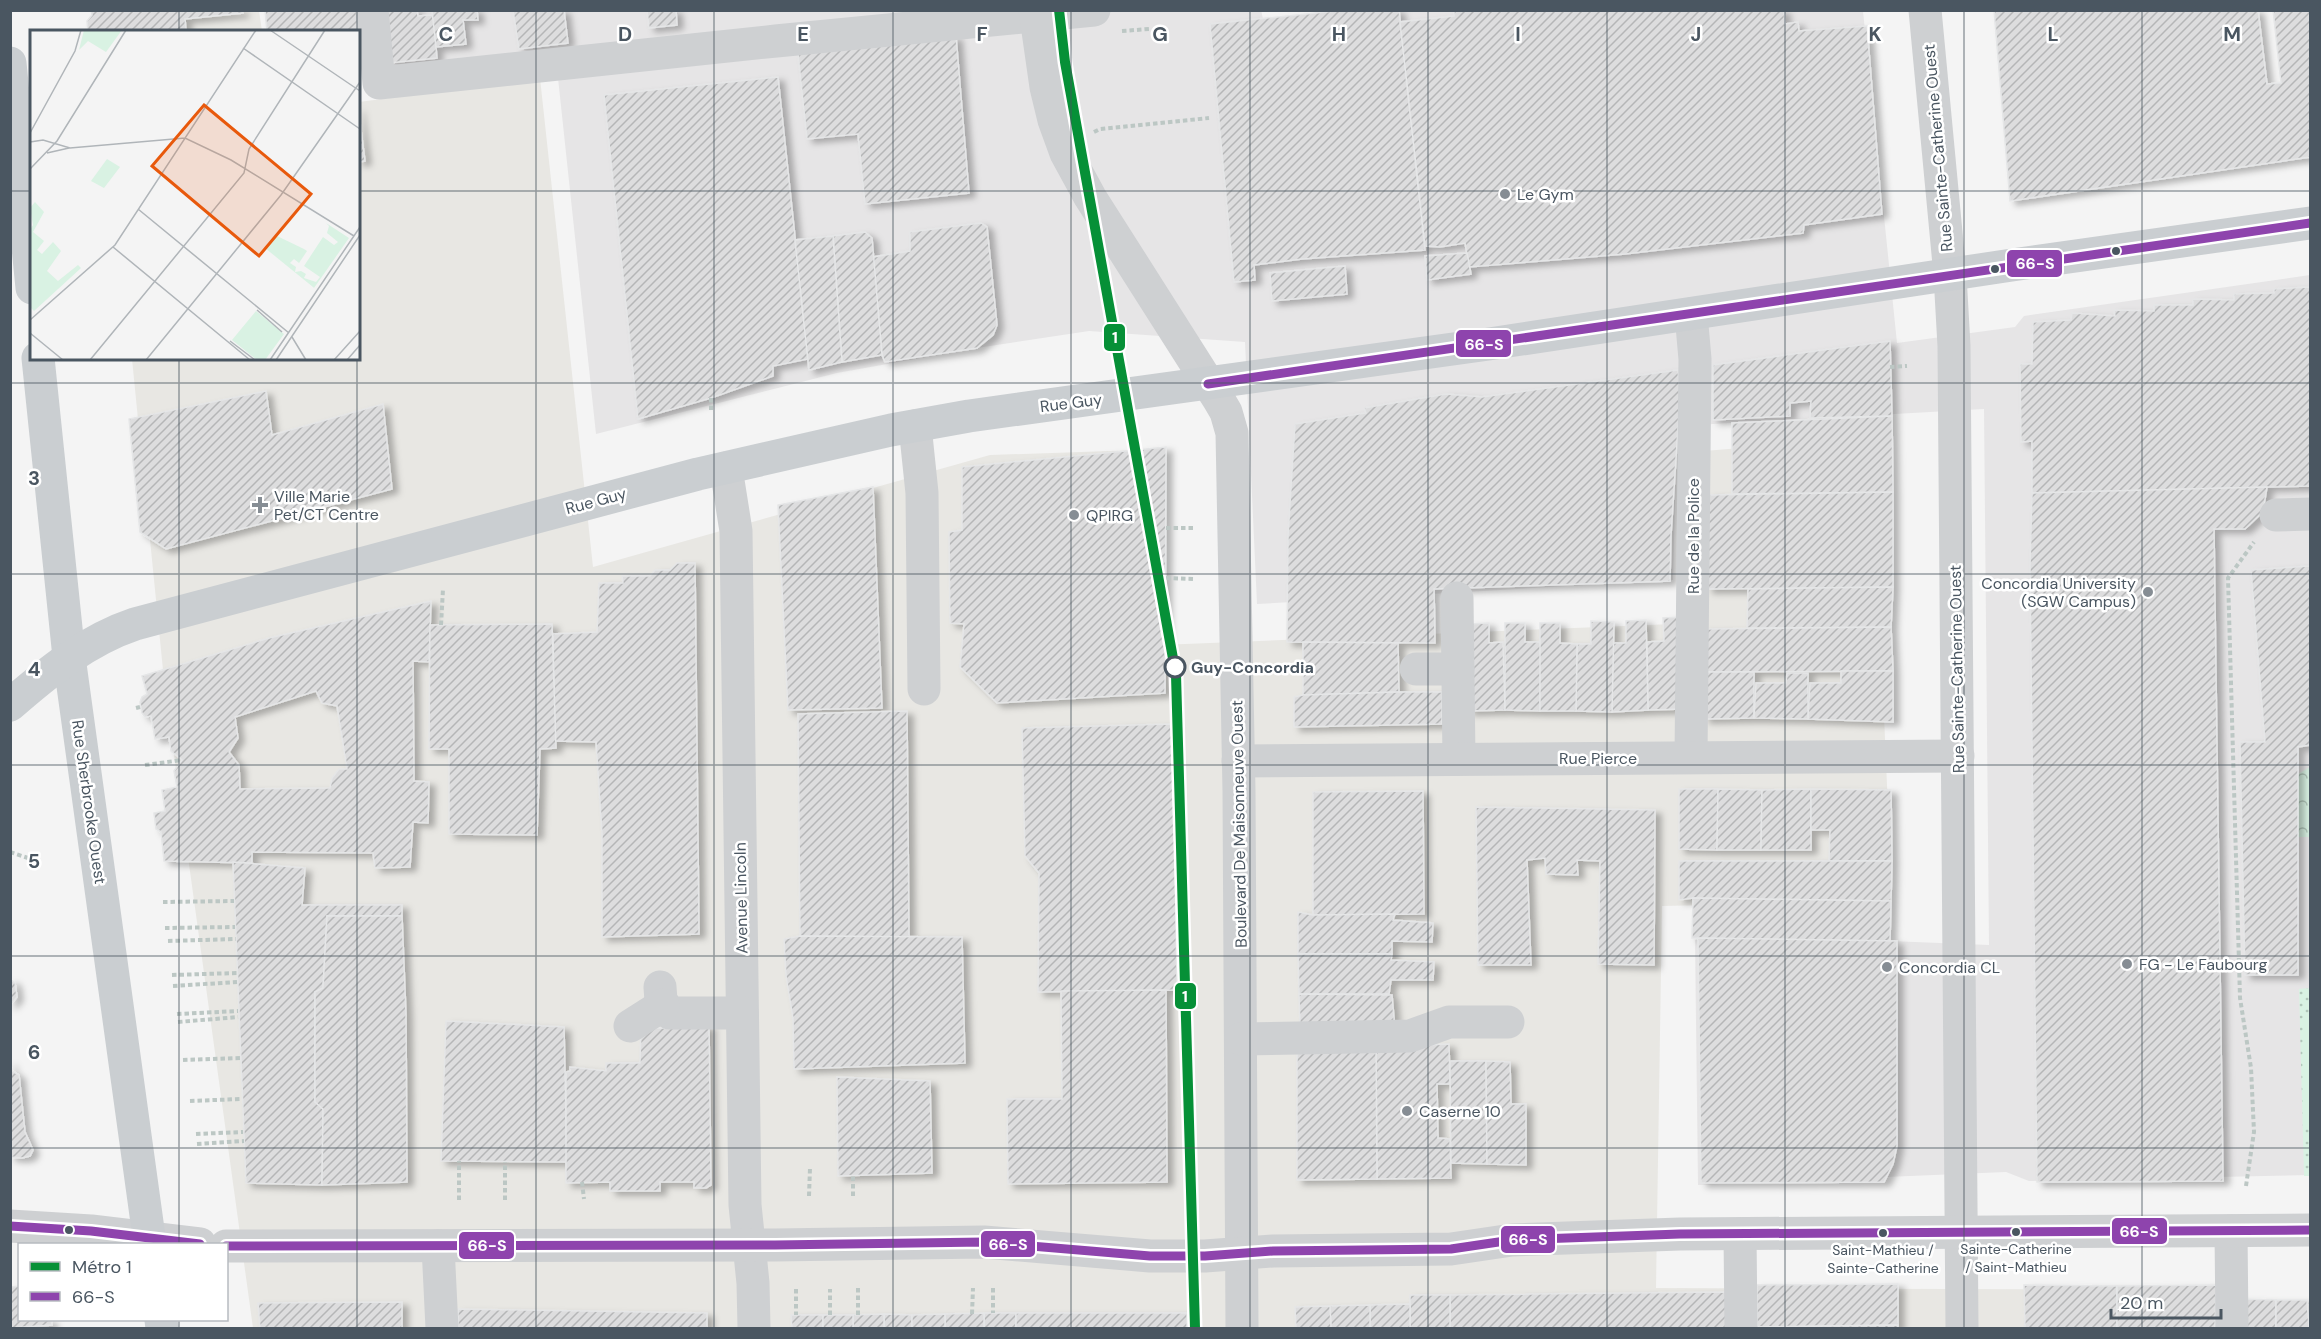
<svg xmlns="http://www.w3.org/2000/svg" width="2321" height="1339" font-family="'DM Sans',sans-serif">
<defs>
<pattern id="grass-dots" width="8" height="8" patternUnits="userSpaceOnUse" patternTransform="scale(1.5)"><rect width="8" height="8" fill="#d9f2e3"/><path d="M2 2h.1M6 6h.1" fill="none" stroke="#b2c7bb" stroke-width="1.8" stroke-linecap="round"/></pattern>
<pattern id="forest-crowns" width="20" height="18" patternUnits="userSpaceOnUse" patternTransform="scale(1.5)"><rect width="20" height="18" fill="#d9f2e3"/><path d="M2 6a3 3 0 1 1 6 0M12 15a3 3 0 1 1 6 0" fill="none" stroke="#b2c7bb"/></pattern>
<pattern id="building-hatch" width="6" height="6" patternUnits="userSpaceOnUse" patternTransform="scale(1.5)"><rect width="6" height="6" fill="#ddddde"/><path d="M-1 1l2-2M0 6l6-6M5 7l2-2" fill="none" stroke="#b5b6b7"/></pattern>
<filter id="shadow"><feDropShadow dx="6" dy="4" stdDeviation="3" flood-color="#0004"/></filter>
</defs>
<rect width="100%" height="100%" fill="#f4f4f4"/>
<g fill="#e8e7e3">
<polygon points="98,11 259,11 262,31 100,31"/>
<polygon points="540,78 593,567 990,455 1139,450 1135,646 1698,623 1704,451 1872,437 1892,901 1662,906 1656,1288 2218,1290 2218,1328 253,1328 165,690 132,359 358,358 359,102"/>
</g>
<polygon fill="#e6e5e6" points="1261,10 1263,19 1344,10 1863,11 1897,343 2015,327 2024,316 2310,275 2310,1175 2029,1181 2006,1172 1698,1185 1695,940 1890,941 1989,945 1984,409 1677,426 1673,580 1257,604 1245,342 1089,331 977,348 837,373 596,434 558,78 367,70 363,11"/>
<polygon fill="url(#grass-dots)" points="2310,988 2310,1176 2304,1176 2299,989"/>
<polygon fill="url(#forest-crowns)" points="2310,767 2310,837 2298,837 2298,774"/>
<rect fill="#d9f2e3" x="2305" y="1015" width="5" height="111"/>
<g fill="url(#building-hatch)" stroke="#e5e6e7" stroke-width="1.5" fill-rule="evenodd" filter="url(#shadow)">
<polygon points="91,10 242,10 243,13 185,19 186,30 88,32 87,21 92,15"/>
<polygon points="265,10 362,10 365,44 358,45 358,32 267,32"/>
<polygon points="384,10 417,10 418,16 433,15 437,58 389,63"/>
<polygon points="432,10 477,10 478,20 463,20 466,44 436,47"/>
<polygon points="513,10 564,10 568,43 519,49"/>
<polygon points="647,10 676,10 677,25 649,28"/>
<polygon points="1344,10 1399,10 1425,250 1302,259 1254,265 1255,280 1234,282 1210,24"/>
<polygon points="1454,10 1784,10 1785,24 1798,22 1799,31 1867,26 1882,214 1804,225 1803,233 1625,254 1469,267 1465,243 1440,247 1425,246 1400,22 1454,16"/>
<polygon points="1994,10 2258,10 2267,84 2281,83 2273,10 2310,10 2310,157 2010,201"/>
<polygon points="956,36 969,193 865,204 858,134 807,139 798,54"/>
<polygon points="778,77 808,359 773,366 773,376 711,398 638,419 604,95"/>
<polygon points="358,107 365,161 358,162"/>
<polygon points="981,223 987,227 997,325 993,335 977,348 885,362 882,355 873,257 910,251 910,232"/>
<polygon points="865,232 872,238 882,355 842,362 833,236"/>
<polygon points="833,236 842,362 809,370 795,240"/>
<polygon points="1467,253 1471,274 1427,280 1425,256"/>
<polygon points="1345,266 1347,294 1272,301 1270,273"/>
<polygon points="2310,287 2310,486 2032,493 2032,441 2021,442 2020,364 2032,364 2033,322 2071,320 2072,313 2115,316 2114,310 2154,311 2154,305 2193,305 2193,299 2234,300 2234,294 2274,293 2274,289"/>
<polygon points="1890,341 1892,416 1810,418 1811,401 1790,403 1790,416 1713,420 1713,365"/>
<polygon points="1678,370 1680,397 1671,535 1670,581 1434,589 1435,643 1287,642 1288,536 1295,424 1366,413 1364,408 1446,394 1482,397"/>
<polygon points="266,391 272,435 383,404 392,489 166,549 140,532 129,419"/>
<polygon points="1892,416 1893,492 1732,494 1732,423"/>
<polygon points="1166,447 1165,693 997,703 960,667 964,624 950,623 949,532 962,530 962,467"/>
<polygon points="873,487 882,708 788,710 778,505"/>
<polygon points="2267,487 2263,512 2245,529 2214,529 2223,1181 2037,1182 2030,567 2032,493"/>
<polygon points="1893,492 1893,587 1707,589 1709,495"/>
<polygon points="677,563 695,563 699,934 602,937 602,833 596,742 555,741 553,634 597,632 599,583 623,583 622,576 650,576 655,570 670,570"/>
<polygon points="2310,566 2310,745 2298,747 2298,975 2245,975 2240,742 2265,742 2251,570"/>
<polygon points="1893,587 1891,627 1747,628 1748,589"/>
<path d="M431,601L429,662L413,661L414,781L429,782L428,823L413,822L410,867L375,868L373,853L252,852V863L164,861L161,832L156,829L154,813L165,811L162,790L177,787L174,771L182,760L171,751L169,737L155,739L151,716L145,717L142,713L140,702L142,697L147,694L142,676L269,638ZM316,691L322,703L337,706L347,769H339L332,778L330,788L240,789L239,765L229,752L238,738L235,717Z"/>
<polygon points="1681,617 1683,709 1648,710 1647,642 1664,641 1663,618"/>
<polygon points="1646,620 1648,710 1612,712 1613,643 1626,643 1626,621"/>
<polygon points="1591,621 1614,622 1612,712 1576,711 1577,644 1591,644"/>
<polygon points="1489,623 1489,643 1503,642 1505,710 1468,711 1467,624"/>
<polygon points="1505,623 1525,623 1525,642 1541,642 1540,711 1505,710"/>
<polygon points="1540,623 1560,623 1560,643 1577,644 1576,711 1540,711"/>
<polygon points="552,624 556,748 540,749 537,835 449,834 449,749 429,749 430,625"/>
<polygon points="1891,627 1893,671 1704,672 1704,629"/>
<polygon points="1303,642 1398,643 1399,692 1303,695"/>
<polygon points="1841,671 1893,671 1893,722 1808,719 1810,683 1841,683"/>
<polygon points="1704,672 1754,672 1754,718 1704,719"/>
<polygon points="1787,673 1808,673 1808,719 1754,718 1756,683 1786,683"/>
<polygon points="1399,692 1442,692 1442,724 1294,727 1294,697 1303,695"/>
<polygon points="907,711 909,937 800,936 798,714"/>
<polygon points="1173,724 1177,990 1038,992 1039,873 1025,856 1022,728"/>
<polygon points="1679,789 1718,789 1717,850 1679,849"/>
<polygon points="1718,789 1762,790 1761,850 1717,850"/>
<polygon points="1811,789 1811,850 1761,850 1762,790"/>
<polygon points="1811,789 1891,790 1892,861 1829,861 1830,830 1811,830"/>
<polygon points="1423,791 1424,914 1313,915 1313,792"/>
<polygon points="1476,807 1655,810 1654,965 1598,964 1600,861 1577,860 1578,875 1546,874 1545,858 1527,860 1531,965 1478,965"/>
<polygon points="1679,861 1892,861 1891,901 1693,898 1679,900"/>
<polygon points="233,862 305,868 302,905 402,905 402,916 327,916 323,988 315,992 315,1102 323,1109 322,1185 246,1183"/>
<polygon points="1693,898 1891,901 1890,941 1692,938"/>
<polygon points="1298,912 1313,915 1395,914 1393,920 1433,923 1432,942 1392,941 1392,954 1298,954"/>
<polygon points="327,916 402,916 406,1014 407,1182 322,1185 323,1109 315,1102 315,992 323,988"/>
<polygon points="800,936 962,937 965,1063 794,1069 793,1018 786,976 784,939"/>
<polygon points="1698,938 1897,941 1897,1146 1893,1164 1884,1182 1701,1183"/>
<polygon points="1298,954 1392,954 1391,960 1434,962 1433,980 1391,980 1389,994 1299,994"/>
<polygon points="10,979 15,983 17,997 10,1005"/>
<polygon points="1166,990 1167,1182 1008,1184 1007,1099 1062,1099 1061,991"/>
<polygon points="1299,994 1392,995 1395,1029 1300,1026"/>
<polygon points="446,1021 564,1027 567,1162 441,1161"/>
<polygon points="709,1025 711,1185 706,1188 694,1188 694,1182 660,1182 660,1191 610,1191 610,1182 566,1183 566,1072 570,1071 570,1067 606,1071 606,1063 640,1063 641,1028 691,1028"/>
<polygon points="1449,1044 1450,1084 1437,1084 1438,1138 1450,1139 1451,1178 1377,1179 1376,1047"/>
<polygon points="1297,1047 1376,1047 1377,1179 1297,1180"/>
<polygon points="10,1061 12,1071 19,1075 25,1132 33,1150 30,1156 22,1158 10,1157"/>
<polygon points="1450,1061 1486,1061 1487,1164 1451,1163"/>
<polygon points="1486,1061 1510,1062 1511,1104 1526,1104 1526,1165 1487,1164"/>
<polygon points="837,1077 930,1081 932,1173 838,1176"/>
<polygon points="1898,1284 1898,1325 1757,1327 1757,1285"/>
<polygon points="2024,1285 2117,1286 2117,1328 2025,1328"/>
<polygon points="2216,1285 2215,1328 2117,1328 2117,1286"/>
<polygon points="20,1286 20,1320 51,1320 52,1325 10,1328 10,1287"/>
<polygon points="1728,1292 1728,1328 1450,1328 1450,1295"/>
<rect x="1410" y="1295" width="40" height="33"/>
<polygon points="2239,1299 2276,1300 2276,1328 2239,1328"/>
<polygon points="2276,1300 2307,1300 2309,1328 2276,1328"/>
<polygon points="402,1302 402,1328 260,1328 258,1303"/>
<polygon points="1410,1304 1410,1328 1370,1328 1370,1305"/>
<polygon points="1370,1305 1370,1328 1331,1328 1330,1306"/>
<polygon points="1330,1306 1331,1328 1296,1328 1295,1307"/>
<polygon points="458,1309 707,1313 707,1328 458,1328"/>
<rect x="984" y="1313" width="32" height="15"/>
<polygon points="984,1313 984,1328 945,1328 945,1314"/>
<rect x="1016" y="1313" width="171" height="15"/>
<polygon points="884,1314 912,1315 912,1328 884,1328"/>
<polygon points="884,1314 884,1328 853,1328 853,1315"/>
<polygon points="945,1314 945,1328 912,1328 912,1315"/>
<polygon points="791,1315 823,1315 823,1328 792,1328"/>
<rect x="823" y="1315" width="30" height="13"/>
<polygon points="1898,1325 1898,1328 1757,1328 1757,1327"/>
</g>
<g fill="none" stroke-linecap="round" stroke-linejoin="round">
<g stroke="#bcc7c4" stroke-width="4" stroke-dasharray="4.5 3" stroke-linecap="butt">
<polyline points="1122,31 1149,29"/>
<polyline points="1094,132 1100,129 1209,118"/>
<polyline points="1890,367 1907,366"/>
<polyline points="711,398 711,410"/>
<polyline points="1166,528 1193,528"/>
<polyline points="1166,578 1193,579"/>
<polyline points="441,625 443,589"/>
<polyline points="1286,668 1303,666"/>
<polyline points="136,708 140,707"/>
<polyline points="145,765 182,760"/>
<polyline points="10,852 28,858"/>
<polyline points="163,902 234,901"/>
<polyline points="165,928 235,927"/>
<polyline points="168,941 236,939"/>
<polyline points="172,975 237,973"/>
<polyline points="173,986 237,982"/>
<polyline points="177,1014 238,1011"/>
<polyline points="178,1022 238,1017"/>
<polyline points="183,1060 240,1058"/>
<polyline points="190,1101 241,1099"/>
<polyline points="196,1134 243,1132"/>
<polyline points="197,1144 244,1141"/>
<polyline points="582,1182 584,1199"/>
<polyline points="2246,1186 2254,1132 2251,1068 2240,998 2228,578 2254,542"/>
<polyline points="809,1196 810,1168"/>
<polyline points="853,1196 853,1176"/>
<polyline points="459,1200 459,1161"/>
<polyline points="505,1200 505,1162"/>
<polyline points="858,1288 858,1315"/>
<polyline points="993,1288 993,1313"/>
<polyline points="796,1289 796,1315"/>
<polyline points="972,1314 973,1288"/>
<polyline points="830,1315 830,1289"/>
</g>
<g stroke="#ced0d2" stroke-width="33">
<polyline points="372,10 379,83 776,41 1094,10"/>
<polyline points="1035,10 1046,87 1054,120 1066,153 1090,197 1219,400 1226,412 1232,433 1239,791 1242,1328"/>
<polyline points="1925,10 1950,275 1954,346 1962,1328"/>
<polyline points="1691,314 1695,359 1691,757"/>
<polyline points="915,426 922,493 924,689"/>
<polyline points="726,468 736,531 745,1205 753,1283 754,1328"/>
<polyline points="2276,515 2310,514"/>
<polyline points="1457,598 1459,759"/>
<polyline points="1416,669 1458,669"/>
<polyline points="1238,761 1958,756"/>
<polyline points="660,987 661,1001 670,1013 742,1013"/>
<polyline points="630,1026 663,1005"/>
<polyline points="1241,1039 1410,1036 1449,1022 1508,1022"/>
<polyline points="10,1226 91,1231 200,1244"/>
<polyline points="2231,1231 2232,1328"/>
<polyline points="1740,1234 1741,1328"/>
<polyline points="226,1246 775,1245 984,1242 1150,1256 1205,1256 1273,1251 1451,1249 1512,1240 1680,1234 2310,1230"/>
<polyline points="438,1246 442,1328"/>
</g>
<g stroke="#caced1" stroke-width="33">
<polyline points="10,63 32,288"/>
<polyline points="38,358 69,657 150,1244"/>
<path d="M10,705C48,672 87,640 135,624L698,474L891,430L969,416L1489,344L2012,265L2310,223"/>
<polyline points="161,1320 162,1328"/>
</g>
<g stroke="#fff" stroke-width="14">
<g id="bus-1">
<polyline points="1208,384 2310,223"/>
<polyline points="10,1226 91,1231 200,1244"/>
<polyline points="226,1246 775,1245 984,1242 1150,1256 1205,1256 1273,1251 1451,1249 1512,1240 1680,1234 2310,1230"/>
</g>
</g>
<use href="#bus-1" stroke="#8e44ad" stroke-width="9"/>
<g stroke="#fff" stroke-width="15">
<polyline id="metro-1" points="1059,10 1065,62 1176,675 1195,1328"/>
</g>
<use href="#metro-1" stroke="#069037" stroke-width="10"/>
</g>
<path fill="none" stroke="#4a5661" stroke-width="1.5" stroke-opacity="0.55" d="M179,10V32M357,10V32M536,10V1328M714,10V1328M893,10V1328M1071,10V1328M1250,10V1328M1428,10V1328M1607,10V1328M1785,10V1328M1964,10V1328M2142,10V1328M10,191H32M358,191H2310M179,358V1244M357,358V1328M10,383H2310M10,574H2310M10,765H2310M10,956H2310M10,1148H2310M179,1320V1328"/>
<g fill="#868d94" stroke="#fff" stroke-width="2">
<circle cx="1505" cy="194" r="6"/>
<path d="M257 496h6v6h6v6h-6v6h-6v-6h-6v-6h6z"/>
<circle cx="1074" cy="515" r="6"/>
<circle cx="2148" cy="592" r="6"/>
<circle cx="2127" cy="964" r="6"/>
<circle cx="1887" cy="967" r="6"/>
<circle cx="1407" cy="1111" r="6"/>
</g>
<g fill="#4a5661" stroke="#fff" stroke-width="2">
<circle cx="2116" cy="251" r="5"/>
<circle cx="1995" cy="269" r="5"/>
<circle cx="69" cy="1230" r="5"/>
<circle cx="2016" cy="1232" r="5"/>
<circle cx="1883" cy="1233" r="5"/>
</g>
<circle fill="#fff" stroke="#4a5661" stroke-width="3" cx="1175" cy="667" r="10"/>
<g text-anchor="middle" dominant-baseline="central" stroke-width="5" stroke-linejoin="round" paint-order="stroke">
<g font-size="14" fill="#4a5661" stroke="#fff">
<text x="2016" y="1249">Sainte-Catherine<tspan x="2016" dy="18">/ Saint-Mathieu</tspan></text>
<text x="1883" y="1250">Saint-Mathieu /<tspan x="1883" dy="18">Sainte-Catherine</tspan></text>
</g>
<g font-size="16" fill="#4a5661" stroke="#fff">
<text transform="translate(1938 148) rotate(-95)">Rue Sainte-Catherine Ouest</text>
<text transform="translate(1071 403) rotate(-7)">Rue Guy</text>
<text transform="translate(596 501) rotate(-15)">Rue Guy</text>
<text transform="translate(1693 536) rotate(-90)">Rue de la Police</text>
<text transform="translate(1957 669) rotate(-91)">Rue Sainte-Catherine Ouest</text>
<text x="1598" y="758">Rue Pierce</text>
<text transform="translate(89 802) rotate(82)">Rue Sherbrooke Ouest</text>
<text transform="translate(1239 824) rotate(-91)">Boulevard De Maisonneuve Ouest</text>
<text transform="translate(741 898) rotate(-91)">Avenue Lincoln</text>
</g>
<g font-size="16" fill="#4a5661" stroke="#fff" text-anchor="start">
<text x="1517" y="194">Le Gym</text>
<text x="274" y="496">Ville Marie<tspan x="274" dy="18">Pet/CT Centre</tspan></text>
<text x="1086" y="515">QPIRG</text>
<text x="2136" y="583" text-anchor="end">Concordia University<tspan x="2136" dy="18">(SGW Campus)</tspan></text>
<text x="2139" y="964">FG - Le Faubourg</text>
<text x="1899" y="967">Concordia CL</text>
<text x="1419" y="1111">Caserne 10</text>
</g>
<g font-size="16" font-weight="bold" fill="#4a5661" stroke="#fff" text-anchor="start">
<text x="1191" y="667">Guy-Concordia</text>
</g>
</g>
<g transform="translate(30 30)">
<rect width="330" height="330" fill="#f4f4f4"/>
<path d="M296,193L319,208L284,258L283,257L235,218L247,206L274,219L277,221L269,233L264,229L260,233L266,237L265,242L271,241L276,244L274,248L286,252L290,247L274,236L293,207L304,215L308,212L297,203L299,196ZM226,281L254,304L235,330H227L202,310Z" fill="#d9f2e3"/>
<path d="M54,0H92L76,22L58,11L49,20Z" fill="#d9f2e3"/>
<path d="M77,129L90,137L74,158L61,151ZM5,172L14,182L3,202L14,211L7,220L12,224L23,212L31,221L17,241L28,251L48,235L51,238L4,281L0,277V200L3,195L0,178Z" fill="#d9f2e3"/>
<path fill="none" stroke="#b0b5b9" stroke-width="1.5" d="M240,0L330,61M213,18L330,99M0,103L45,21L51,0M0,112L13,110L40,118L155,108L201,130L324,206M17,123L39,118M0,139L27,111L96,0M108,179L259,303M83,217L220,330M227,280L252,302M0,290L85,215L226,0M0,303L33,330M262,307L276,330M200,311L225,330M60,330L214,143L219,119L295,0M116,330L251,165L330,52M240,330L330,197M246,330L330,205M304,330L330,301M317,330L330,315"/>
<path fill="#e8590c" fill-opacity="0.15" stroke="#e8590c" stroke-width="3" d="M174,75L281,164L229,226L122,136Z"/>
<rect width="330" height="330" fill="none" stroke="#4a5661" stroke-width="3"/>
</g>
<g font-size="20" text-anchor="middle" font-weight="bold" fill="#4a5661" stroke="#fff" stroke-width="5" stroke-linejoin="round" paint-order="stroke">
<text x="446" y="41">C</text>
<text x="625" y="41">D</text>
<text x="803" y="41">E</text>
<text x="982" y="41">F</text>
<text x="1160" y="41">G</text>
<text x="1339" y="41">H</text>
<text x="1518" y="41">I</text>
<text x="1696" y="41">J</text>
<text x="1875" y="41">K</text>
<text x="2053" y="41">L</text>
<text x="2232" y="41">M</text>
<text x="34" y="485">3</text>
<text x="34" y="676">4</text>
<text x="34" y="868">5</text>
<text x="34" y="1059">6</text>
</g>
<g stroke="#fff" stroke-width="2">
<rect x="2006" y="249" width="57" height="29" rx="6" fill="#8e44ad"/>
<rect x="1103" y="323" width="23" height="29" rx="6" fill="#069037"/>
<rect x="1455" y="329" width="57" height="29" rx="6" fill="#8e44ad"/>
<rect x="1174" y="982" width="23" height="28" rx="6" fill="#069037"/>
<rect x="2111" y="1217" width="57" height="28" rx="6" fill="#8e44ad"/>
<rect x="1500" y="1225" width="56" height="29" rx="6" fill="#8e44ad"/>
<rect x="980" y="1230" width="56" height="28" rx="6" fill="#8e44ad"/>
<rect x="458" y="1231" width="57" height="29" rx="6" fill="#8e44ad"/>
</g>
<g font-size="16" text-anchor="middle" font-weight="bold" fill="#fff">
<text x="2035" y="269">66-S</text>
<text x="1115" y="343">1</text>
<text x="1484" y="350">66-S</text>
<text x="1185" y="1002">1</text>
<text x="2139" y="1237">66-S</text>
<text x="1528" y="1245">66-S</text>
<text x="1008" y="1250">66-S</text>
<text x="487" y="1251">66-S</text>
</g>
<rect width="2321" height="1339" fill="none" stroke="#4a5661" stroke-width="24"/>
<rect x="18" y="1243" width="210" height="78" fill="#ffffff" stroke="#b7bbc0" stroke-width="1.5"/>
<rect x="30" y="1262" width="30" height="9" fill="#069037" stroke="#b7bbc0" stroke-width="1.5"/>
<text x="72" y="1273" font-size="18" fill="#4a5661">Métro 1</text>
<rect x="30" y="1292" width="30" height="9" fill="#8e44ad" stroke="#b7bbc0" stroke-width="1.5"/>
<text x="72" y="1303" font-size="18" fill="#4a5661">66-S</text>
<path d="M2111 1309v9h110v-9" fill="none" stroke="#4a5661" stroke-width="3"/>
<text x="2120" y="1309" font-size="18" fill="#4a5661" stroke="#ffffff" stroke-width="4.5" paint-order="stroke">20 m</text>
</svg>
